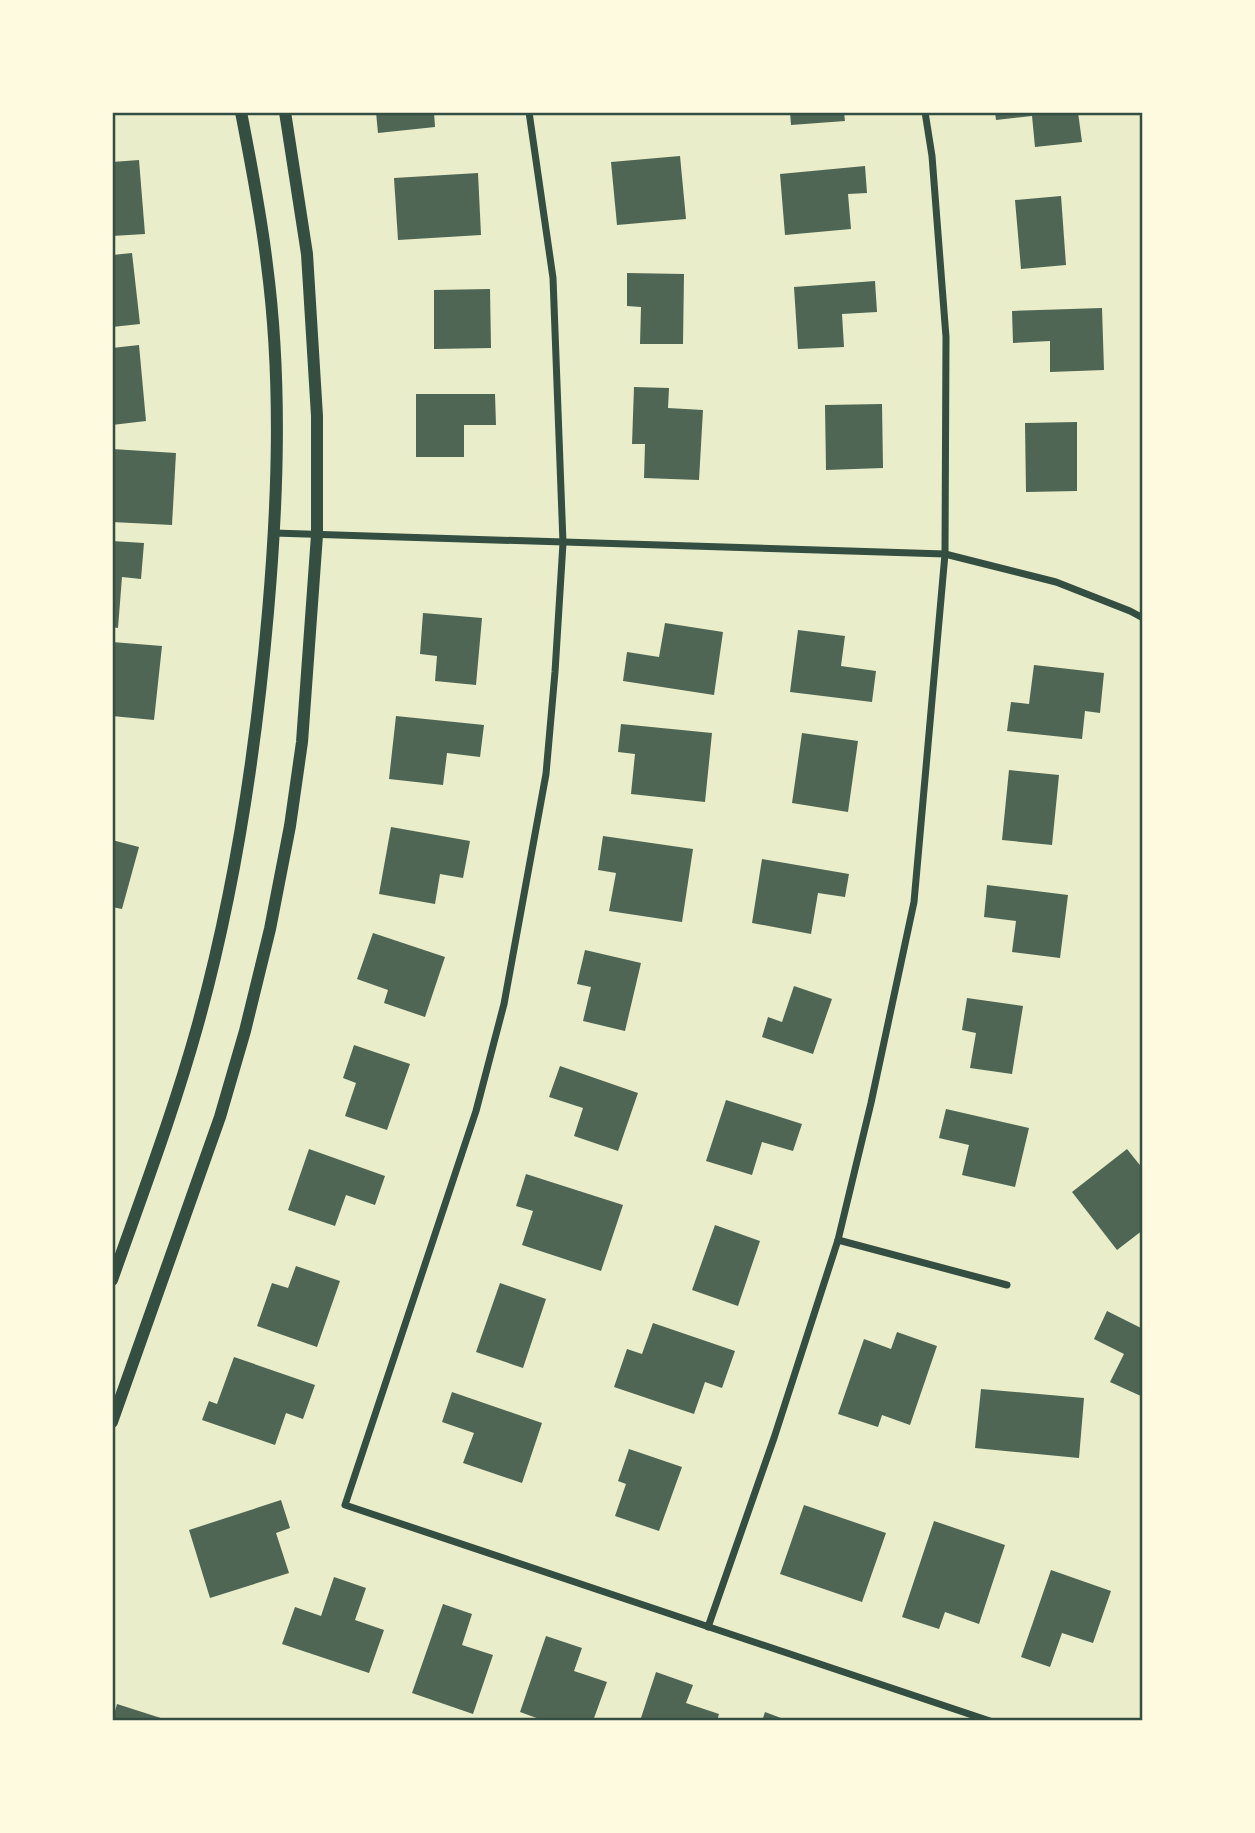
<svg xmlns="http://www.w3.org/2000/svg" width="1255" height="1833" font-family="Helvetica,sans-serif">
<rect width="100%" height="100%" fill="#e9edc9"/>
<g fill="#4f6655">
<polygon points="376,112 434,112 435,127 378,133"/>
<polygon points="790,112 844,112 845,121 791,125"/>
<polygon points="995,112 1078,112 1082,142 1035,147 1032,116 996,120"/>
<polygon points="680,156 686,219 617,225 611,162"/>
<polygon points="139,160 145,234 112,236 112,162"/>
<polygon points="865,166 867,193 848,194 851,229 785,235 780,174"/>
<polygon points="478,173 481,235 398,240 394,178"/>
<polygon points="1061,196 1066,265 1021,269 1015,200"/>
<polygon points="132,253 140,324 112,327 112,255"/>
<polygon points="627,273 684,274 683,344 640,344 641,307 627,306"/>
<polygon points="875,281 877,312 842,314 844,347 798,349 794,287"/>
<polygon points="490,289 491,348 434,349 434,290"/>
<polygon points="1102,308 1104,370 1050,372 1050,341 1013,343 1012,311"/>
<polygon points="139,345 146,421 112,425 112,348"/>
<polygon points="634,387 669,388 668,408 703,410 699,480 644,478 645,444 632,444"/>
<polygon points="416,394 495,394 496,425 464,425 464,457 416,457"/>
<polygon points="882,404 883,468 826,470 825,405"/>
<polygon points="1077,422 1077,491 1026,492 1025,423"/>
<polygon points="112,449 176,453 172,525 112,522"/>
<polygon points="112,541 144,543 141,579 122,577 118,628 112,627"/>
<polygon points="423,613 482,618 476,685 435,681 437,656 420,654"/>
<polygon points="665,623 723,632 714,695 623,681 627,652 659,657"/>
<polygon points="798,630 845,636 841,666 876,671 872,702 790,692"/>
<polygon points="112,642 162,646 154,720 112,716"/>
<polygon points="1034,665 1104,673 1100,713 1085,711 1082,739 1007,731 1011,702 1029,704"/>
<polygon points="396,716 484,725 480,757 447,753 443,785 389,779"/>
<polygon points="621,724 712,733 705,802 631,794 635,754 618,752"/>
<polygon points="802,733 858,741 848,812 792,803"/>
<polygon points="1009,770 1059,775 1052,845 1002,840"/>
<polygon points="391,827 470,841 463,878 440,874 435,904 379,894"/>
<polygon points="603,836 693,849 682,922 609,911 616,873 598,870"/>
<polygon points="112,840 139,847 122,909 112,907"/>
<polygon points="762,859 849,874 845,897 818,893 811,934 752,923"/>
<polygon points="987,885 1068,895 1060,958 1012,952 1016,921 984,917"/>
<polygon points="373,933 445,957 425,1017 384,1003 388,990 357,979"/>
<polygon points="585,950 641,963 625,1031 583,1021 591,987 577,984"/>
<polygon points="794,986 832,999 813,1054 762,1037 768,1017 782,1022"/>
<polygon points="967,998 1023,1006 1012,1074 970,1068 976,1033 962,1030"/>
<polygon points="354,1045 410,1064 387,1130 345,1116 356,1083 343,1078"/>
<polygon points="560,1066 638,1093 618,1151 574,1136 583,1108 549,1097"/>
<polygon points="726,1100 802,1124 793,1151 762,1142 752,1175 706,1161"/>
<polygon points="946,1109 1029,1128 1015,1187 962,1175 969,1145 939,1138"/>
<polygon points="309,1149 385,1176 375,1205 346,1195 335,1226 288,1210"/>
<polygon points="1127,1149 1143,1169 1143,1230 1117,1250 1072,1192"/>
<polygon points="526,1174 623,1205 601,1271 522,1245 533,1211 516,1206"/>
<polygon points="715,1225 760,1241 738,1306 692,1290"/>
<polygon points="296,1266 340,1281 317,1347 257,1326 272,1283 288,1288"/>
<polygon points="500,1283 546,1299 523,1368 476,1352"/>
<polygon points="1107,1311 1143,1329 1143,1397 1110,1382 1124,1354 1094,1339"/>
<polygon points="653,1323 735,1351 722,1388 705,1382 694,1414 614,1387 627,1349 642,1354"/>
<polygon points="897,1332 937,1346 910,1425 882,1415 878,1427 838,1414 864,1339 891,1349"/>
<polygon points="234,1357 315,1385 303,1419 286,1413 275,1445 202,1420 209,1401 217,1404"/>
<polygon points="981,1389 1084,1398 1079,1458 975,1448"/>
<polygon points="452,1392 542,1423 522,1483 463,1463 474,1433 442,1422"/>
<polygon points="629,1449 682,1467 659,1531 615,1516 626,1484 618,1481"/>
<polygon points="281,1500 290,1528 276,1533 289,1573 210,1598 189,1530"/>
<polygon points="804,1505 886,1533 862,1602 780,1574"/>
<polygon points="934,1521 1005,1545 979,1624 945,1612 939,1629 902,1617"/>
<polygon points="1051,1570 1111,1591 1093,1643 1062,1633 1050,1667 1021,1657"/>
<polygon points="334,1577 366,1588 355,1620 384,1630 369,1673 282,1644 295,1607 321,1616"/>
<polygon points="443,1604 472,1614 462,1645 493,1655 473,1714 412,1693"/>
<polygon points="546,1636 582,1648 574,1671 607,1682 593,1721 545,1721 520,1712"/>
<polygon points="656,1672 693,1685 686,1703 719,1714 717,1721 640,1721"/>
<polygon points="117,1704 167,1720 167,1721 112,1721"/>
<polygon points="765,1712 789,1721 762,1721"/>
</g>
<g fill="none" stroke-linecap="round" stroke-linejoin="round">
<g stroke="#344e41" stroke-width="7">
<polyline points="529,112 553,278 563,543 555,672 546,774 504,1004 476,1111 345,1505 990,1721"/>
<polyline points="274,533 945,554 1056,582 1130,611 1143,618"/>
<polyline points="838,1240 1007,1285"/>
<polyline points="708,1627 774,1438 838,1240 871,1103 914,902 945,554 946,337 932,156 925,112"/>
</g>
<g stroke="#344e41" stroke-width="12">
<path d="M112,1280C142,1195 174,1111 198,1024C235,890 256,751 268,612C278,497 282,380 267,265C261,214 251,163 241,112"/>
<polyline points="112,1422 220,1117 245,1031 270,929 290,826 302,742 317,535 317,416 307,254 285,112"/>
</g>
</g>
<rect width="1255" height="1833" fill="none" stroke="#fefae0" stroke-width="228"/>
<rect x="114" y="114" width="1027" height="1605" fill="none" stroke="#344e41" stroke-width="2.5"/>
</svg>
